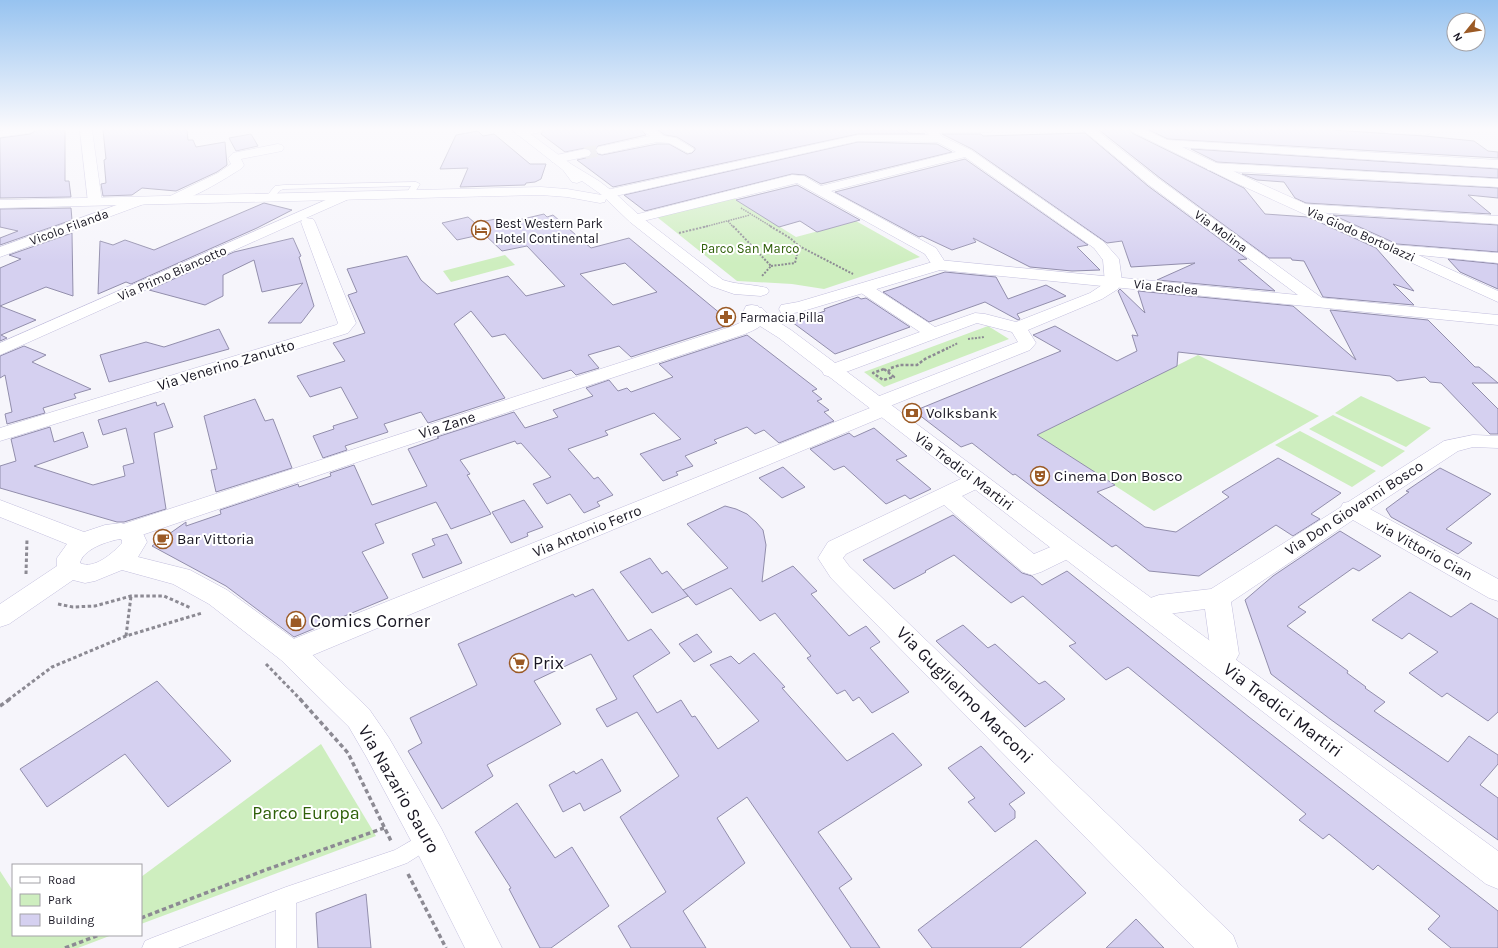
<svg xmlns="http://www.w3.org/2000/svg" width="1498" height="948" font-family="Karla,sans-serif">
<rect width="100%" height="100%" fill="#f6f5fb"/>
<g fill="#ceeebf">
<polygon points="734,198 796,237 856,221 920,257 824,289 792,284 737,281 657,217"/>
<polygon points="505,255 515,265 451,282 443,271"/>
<polygon points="988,326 1009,339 884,387 864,372"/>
<polygon points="1198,355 1319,416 1154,511 1037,435"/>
<polygon points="1361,396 1431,428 1406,447 1335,413"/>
<polygon points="1333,415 1405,451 1382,467 1309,429"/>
<polygon points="1300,431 1376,471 1352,487 1275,445"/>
<polygon points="321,744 376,836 141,924 141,877"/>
<polygon points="0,871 13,891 13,935 112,935 78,948 0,948"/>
</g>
<g fill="#d5d0f0" stroke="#928eac" fill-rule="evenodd">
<polygon points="37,130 65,130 65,181 69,181 71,197 0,198 0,138 30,134"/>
<polygon points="103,130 187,130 188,140 193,140 196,147 225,142 227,165 217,172 176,191 142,188 132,195 103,196 101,184 106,183 104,160 106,159"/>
<polygon points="544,130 641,130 646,135 598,146 595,151 598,154 602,155 657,144 669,144 687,154 692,153 695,150 695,148 677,137 665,135 658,130 906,130 909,133 925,134 858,134 613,187 577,160 590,157 592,154 590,149 585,148 565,152 541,134"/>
<polygon points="1099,130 1130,130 1132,133 1244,188 1265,214 1308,217 1376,248 1414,291 1393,284 1414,305 1323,297 1304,261 1292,260 1291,258 1269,258 1160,178"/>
<polygon points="1149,130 1332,130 1425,136 1474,141 1488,151 1498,152 1498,158 1168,139"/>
<polygon points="478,131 483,136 494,134 530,164 546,164 541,179 535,182 526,183 525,185 460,187 468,168 440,169 456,135"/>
<polygon points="1085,133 1148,186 1247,259 1238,260 1275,291 1157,280 1195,263 1131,267 1122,241 1107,243 972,149 942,134 981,134 983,136"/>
<polygon points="251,134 258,146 236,151 229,138"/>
<polygon points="858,142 937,144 952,152 821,184 805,175 792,174 645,211 624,195"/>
<polygon points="1191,149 1498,169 1498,178 1217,162"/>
<polygon points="965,159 1088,245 1077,247 1100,270 1072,271 1030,267 973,238 976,242 952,250 922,236 919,237 835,192"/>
<polygon points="1242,174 1498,188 1498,198 1468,195 1491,214 1306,203 1295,198 1284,182 1257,180"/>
<polygon points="797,185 860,220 817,232 800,221 779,227 736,200"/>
<polygon points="264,203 292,210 257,228 131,284 126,282 98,294 100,241 113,245 125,240 154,250"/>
<polygon points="71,208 72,220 0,245 0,238 18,231 0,227 0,209"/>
<path d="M544,214L547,217L553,215L591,248L629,238L733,324L631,357L619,346L588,355L599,368L576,375L571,370L543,379L505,334L492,337L471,311L454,324L505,398L428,423L421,412L384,424L388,432L345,446L347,450L323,458L313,436L334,429L333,426L358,418L341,387L310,397L297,376L345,361L333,343L365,333L348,295L357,292L347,269L407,256L421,280L437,294L508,276L526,296L565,286L527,246L502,251L484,234L457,240L442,223L468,217L475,223L501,218L506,223ZM625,263L657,292L613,305L580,274Z"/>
<polygon points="1333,215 1498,225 1498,252 1397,244"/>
<polygon points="72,233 73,296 46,287 0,306 36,320 1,335 7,338 0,341 0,268 21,259 9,255"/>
<polygon points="293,238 301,256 299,257 314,306 301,323 268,323 303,283 262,292 254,260 223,275 223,296 205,305 149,290 234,252"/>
<polygon points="1448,259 1498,264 1498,289 1460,272"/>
<polygon points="945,272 996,277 1008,299 1046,285 1066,296 1017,314 1020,319 1018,320 985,302 929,322 883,292"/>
<polygon points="1120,289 1145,313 1138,291 1293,306 1356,360 1330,310 1428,320 1475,367 1479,367 1498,383 1472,383 1498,409 1498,434 1490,434 1441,383 1430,382 1425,377 1397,381 1390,376 1178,352 1177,366 1037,435 1115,485 1097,492 1145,527 1176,532 1229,497 1222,492 1278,458 1341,493 1311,514 1320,519 1293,536 1276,525 1199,576 1149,571 1116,545 1112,547 1015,474 1013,475 972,443 961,447 914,411 1061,351 1033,335 1055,326 1117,361 1137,351 1132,335 1138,336 1118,291"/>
<polygon points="858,297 861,299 866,298 910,327 835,354 792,322 825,311 824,309"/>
<polygon points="219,329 229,349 109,382 100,355 146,342 164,347"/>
<polygon points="747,335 817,389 812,391 822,399 817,401 829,410 824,412 834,421 779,443 764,430 755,434 747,427 714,440 717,443 685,456 693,466 676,472 678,475 663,481 640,454 681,439 654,413 605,431 608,435 568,449 594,479 598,477 613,495 597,502 600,506 584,513 570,494 547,504 533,484 551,477 521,443 517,444 515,441 460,460 470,474 467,475 491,514 451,529 436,502 375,524 384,543 362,552 388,598 294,637 226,586 152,546 186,522 186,526 221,514 220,510 298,484 299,487 331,476 330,473 354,465 372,505 427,486 408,449 439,438 437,437 514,412 525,428 558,417 553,410 593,396 586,388 609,380 618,391 627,388 631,392 673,377 659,364"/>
<polygon points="24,346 46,355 32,362 91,389 74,394 76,398 43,408 45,413 7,424 5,414 12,412 5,375 0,378 0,356"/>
<polygon points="255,399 265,421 273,419 292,468 216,492 211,470 217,469 204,416"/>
<polygon points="156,402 157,406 164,403 173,427 154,433 166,509 124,522 117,522 0,488 0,466 16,461 11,439 50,427 54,442 83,432 88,447 34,466 93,485 125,476 123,466 134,463 126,428 103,435 98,420"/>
<polygon points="874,428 907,456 896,460 931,489 910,499 905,495 886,504 844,466 834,470 810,449 849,433 854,437"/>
<polygon points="783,467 805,487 782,498 759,478"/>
<polygon points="1440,468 1491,494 1446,529 1472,543 1458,554 1391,517 1386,509 1409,492 1406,491"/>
<polygon points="524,500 543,527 527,533 528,536 511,543 492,512"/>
<polygon points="725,506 736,509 747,514 756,522 763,530 766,545 762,582 793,566 817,591 811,594 849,636 866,626 880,642 870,648 909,692 872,713 859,697 853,701 845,690 837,694 807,658 811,656 775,613 760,621 731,588 696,605 683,590 728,568 687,524"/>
<polygon points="953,515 1022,573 1032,576 1042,585 1067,571 1249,717 1498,911 1498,948 1451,948 1428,929 1440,916 1378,865 1373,870 1329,834 1323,839 1299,820 1306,814 1128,667 1106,680 1069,646 1076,643 1023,596 1011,603 954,555 925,571 926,572 894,589 863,560"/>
<polygon points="1340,531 1381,556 1359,571 1353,568 1298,607 1306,612 1287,626 1348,671 1347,673 1366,687 1365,688 1385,702 1374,711 1448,762 1469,736 1498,755 1498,764 1480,785 1498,798 1498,840 1330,719 1271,674 1245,600 1273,576"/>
<polygon points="447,534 462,563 423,578 412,554 435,545 432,539"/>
<polygon points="650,558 662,574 667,571 688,596 652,613 620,572"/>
<polygon points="593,589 628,641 651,629 670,653 633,676 657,713 681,700 692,717 695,716 718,749 759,721 710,665 731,656 739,664 754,653 785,687 782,688 847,761 893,733 922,765 818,832 852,879 839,888 880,948 851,948 747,797 717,818 745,863 683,911 706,948 631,948 618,926 666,892 620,817 679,776 637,712 607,727 596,709 617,699 591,654 534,681 561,724 487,765 493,776 442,809 408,751 422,743 410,718 477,685 458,644 573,594 575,597"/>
<polygon points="1410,592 1451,617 1471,603 1498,619 1498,712 1488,721 1447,693 1442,697 1409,673 1438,652 1409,633 1402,639 1372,620"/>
<polygon points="963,625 988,648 995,644 1039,684 1045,681 1065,699 1025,727 936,641"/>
<polygon points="697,634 712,652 694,662 679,644"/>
<polygon points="157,681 231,761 168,807 125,754 47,807 20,769"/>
<polygon points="981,746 1025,793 1009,804 1015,811 1015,818 995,832 968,802 975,798 948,768"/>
<polygon points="602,759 621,791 584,811 580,803 563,812 549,785 574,771 576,774"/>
<polygon points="517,803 555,858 572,847 609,906 551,948 540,948 509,889 511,888 475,832"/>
<polygon points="1036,840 1086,893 1020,948 932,948 918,930"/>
<polygon points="366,894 371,948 318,948 316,913"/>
<polygon points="1136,919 1164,948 1106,948"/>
</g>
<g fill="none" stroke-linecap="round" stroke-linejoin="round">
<polyline stroke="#d5d4db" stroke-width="12" stroke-dasharray="12 6" stroke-linecap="butt" points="585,153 602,150"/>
<g stroke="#c2bedd" stroke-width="1">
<g id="lane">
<polygon points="932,130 993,130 990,132 930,133 930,131"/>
<path d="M416,182L420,184L412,197H409L405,195L411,186L284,189C277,190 276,198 269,200L265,198L275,186L284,185Z"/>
<polygon points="428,831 434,834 437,840 434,846 407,863 296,903 296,948 276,948 276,910 178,948 142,948 145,941 152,938 286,887 395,850"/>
</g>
</g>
<g stroke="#c2bedd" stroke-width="1">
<g id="street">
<polygon points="5,130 36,130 30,133 0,137 0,131"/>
<polygon points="80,130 92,130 102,202 100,205 90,205 88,202"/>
<polygon points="520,130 543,130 541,132 521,136 517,135 515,133"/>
<polygon points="642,130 656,130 664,136 676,138 694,149 692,152 688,153 669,143 657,142 602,154 598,153 596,150 598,147 650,136"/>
<polygon points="924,130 936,130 943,137 971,150 1104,242 1119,259 1122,281 1118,289 1102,299 1028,330 1036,343 1030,350 890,406 893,410 890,414 301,660 291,663 281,660 277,652 281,644 870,408 866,404 869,400 1018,342 1012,332 977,323 838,375 831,377 824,375 822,371 824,367 920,332 858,291 856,288 858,285 864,283 870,285 935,327 975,313 985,314 1016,322 1090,293 1105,283 1103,260 1094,248 965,157 831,191 936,248 947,265 944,268 939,270 934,268 925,254 797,183 635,223 630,222 628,219 630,216 792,175 804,176 821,186 956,152 937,142 858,141 611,197 606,196 604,193 606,190 611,189 858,135 929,135"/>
<polygon points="1380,130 1429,130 1431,132 1429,134 1425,135 1386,133"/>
<polygon points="1167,140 1498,160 1498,168 1163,146 1161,144 1163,142"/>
<path d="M278,144L282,145L284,148L282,151L241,159L244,165L242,168C230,176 182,206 168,203L166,200L168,197L218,173L231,164L228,158L233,153Z"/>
<polygon points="585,149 589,150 591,153 589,156 556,163 552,162 550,159 552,156"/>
<polygon points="1212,163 1498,179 1498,187 1208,170 1206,167 1208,164"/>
<polygon points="344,192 349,193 351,196 349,199 306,218 313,219 315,222 356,323 348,333 0,441 0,428 336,325 338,323 301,222 302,220 0,355 0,343"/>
<polygon points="139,197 144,198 146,201 144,204 0,257 0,247"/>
<polygon points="1303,204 1498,216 1498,224 1298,211 1296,208 1298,205"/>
<polygon points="1394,245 1498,253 1498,263 1389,252 1387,249 1389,246"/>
<path d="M752,305L758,306C770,324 761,327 745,334L402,447L133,538L125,540L117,538L113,532L117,526L733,326L746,320L744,310L746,306Z"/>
<polygon points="1473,435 1498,436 1498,448 1473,447 1458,451 1370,509 1498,579 1498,601 1489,598 1353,520 1231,602 1239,654 1230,671 1220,674 1210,671 1206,663 1211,653 1205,609 1161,615 1148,619 1139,616 1135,609 1139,602 1159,595 1211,589 1341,507 1343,503 1348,502 1444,441"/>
<polygon points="977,473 985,475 988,480 985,485 962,496 1034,554 1067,540 1076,543 1079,549 1076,555 1041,572 1032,575 1023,572 944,505 846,554 843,558 849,566 1233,935 1238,948 1194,948 831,578 818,558 828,542 969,475"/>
</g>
</g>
<g stroke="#c2bedd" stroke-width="1">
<g id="secondary">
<path d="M512,130H525L571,164L599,181L616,194L640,216L723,280C738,285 752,284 767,288L769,291L767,294L761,296L734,294L711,286L630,222L606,199L605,202L600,203L567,197L541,195L0,208V200L541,187L567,189L602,195L582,181L577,183L572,182L563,170Z"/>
<polygon points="1083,130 1096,130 1159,179 1322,298 1498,315 1498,325 940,270 800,312 787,314 781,313 779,309 781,305 798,302 939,260 1298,295 1149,185"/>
<polygon points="1131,130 1146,130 1246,177 1498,291 1498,302 1236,183 1133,132"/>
<polygon points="756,307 762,308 772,318 791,330 1076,543 1498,851 1498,889 1486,884 779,338 760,326 748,312 750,308"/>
<path d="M0,500L84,532L105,525L121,523L141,529L147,542L138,557L190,570L227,590L301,644L369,709L389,738L441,828L502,948H465L417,852L367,758L349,727L281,660L209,604L173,584L122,570L95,581L85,583L73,580L9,624L0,627V604L57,566V558L67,544L0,517ZM120,539L122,540V543C113,553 94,570 80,563C83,549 108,541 120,539Z"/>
</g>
</g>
<g stroke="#8c8a93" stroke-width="1.5" stroke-dasharray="1.5 1" stroke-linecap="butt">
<polyline points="741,208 772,227"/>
<polyline points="728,221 733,227"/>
<polyline points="704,227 750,215"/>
</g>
<g stroke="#8c8a93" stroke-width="2" stroke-dasharray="2 1.5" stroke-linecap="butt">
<polyline points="733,226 771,266 762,276"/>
<polyline points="770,226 790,238 799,246 853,274"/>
<polyline points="679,233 708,226"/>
<polyline points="771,266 795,263 799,246"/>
<polyline points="968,339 985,337"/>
<polyline points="946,349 958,343"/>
</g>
<g stroke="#8c8a93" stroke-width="2.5" stroke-dasharray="3 2" stroke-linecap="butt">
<polygon points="884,369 894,377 883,380 873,373"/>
<polyline points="888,372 891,368 900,365 917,365 925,359 948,348"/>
</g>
<g stroke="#8c8a93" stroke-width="3" stroke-dasharray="3.5 2.5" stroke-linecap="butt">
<polyline points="26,574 27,539"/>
<polyline points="58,604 73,607 95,606 131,596 164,596 191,608"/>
<polyline points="126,636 131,596"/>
<polyline points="266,664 301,700"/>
<polyline points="8,700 52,667 126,636 202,613"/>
</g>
<g stroke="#8c8a93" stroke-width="3.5" stroke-dasharray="4.5 3" stroke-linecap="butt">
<polyline points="300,699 348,753 391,841"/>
<polyline points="0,706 10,699"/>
<polyline points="408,874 446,948"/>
<polyline points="141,918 268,869 384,828"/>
<polyline points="65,948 99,935"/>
</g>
<use href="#lane" fill="#fff" fill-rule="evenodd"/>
<use href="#street" fill="#fff" fill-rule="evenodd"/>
<use href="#secondary" fill="#fff" fill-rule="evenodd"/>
</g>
<linearGradient id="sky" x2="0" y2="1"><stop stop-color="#97c3f0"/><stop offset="0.49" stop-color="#fbfafd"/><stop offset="1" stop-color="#fbfafd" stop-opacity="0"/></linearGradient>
<rect width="1498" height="263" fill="url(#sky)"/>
<defs>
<g id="hotel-ring" transform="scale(1)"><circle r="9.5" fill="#fff" stroke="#9b5a25" stroke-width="1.5"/><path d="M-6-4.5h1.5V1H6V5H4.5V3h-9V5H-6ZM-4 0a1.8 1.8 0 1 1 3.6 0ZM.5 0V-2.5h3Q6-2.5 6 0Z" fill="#9b5a25"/></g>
<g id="pharmacy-ring" transform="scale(1)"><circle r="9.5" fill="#fff" stroke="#9b5a25" stroke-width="1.5"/><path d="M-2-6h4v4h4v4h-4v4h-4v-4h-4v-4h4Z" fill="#9b5a25"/></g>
<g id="bank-ring" transform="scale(1)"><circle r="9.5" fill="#fff" stroke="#9b5a25" stroke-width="1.5"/><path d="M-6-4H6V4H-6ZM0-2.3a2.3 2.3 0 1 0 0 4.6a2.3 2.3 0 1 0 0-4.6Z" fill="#9b5a25"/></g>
<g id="theatre-ring" transform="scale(1)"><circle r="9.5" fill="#fff" stroke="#9b5a25" stroke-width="1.5"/><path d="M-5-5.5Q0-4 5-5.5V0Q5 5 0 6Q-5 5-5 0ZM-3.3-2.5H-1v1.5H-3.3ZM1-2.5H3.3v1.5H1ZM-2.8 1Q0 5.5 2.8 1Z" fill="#9b5a25"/></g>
<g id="cafe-ring" transform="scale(1)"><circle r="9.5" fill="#fff" stroke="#9b5a25" stroke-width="1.5"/><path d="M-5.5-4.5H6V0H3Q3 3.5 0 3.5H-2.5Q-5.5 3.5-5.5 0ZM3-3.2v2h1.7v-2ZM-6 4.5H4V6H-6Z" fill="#9b5a25"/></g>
<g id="shop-ring" transform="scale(1)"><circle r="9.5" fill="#fff" stroke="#9b5a25" stroke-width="1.5"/><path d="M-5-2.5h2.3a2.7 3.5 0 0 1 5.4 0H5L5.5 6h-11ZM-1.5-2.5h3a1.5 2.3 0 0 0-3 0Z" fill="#9b5a25"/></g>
<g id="supermarket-ring" transform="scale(1)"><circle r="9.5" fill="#fff" stroke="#9b5a25" stroke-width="1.5"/><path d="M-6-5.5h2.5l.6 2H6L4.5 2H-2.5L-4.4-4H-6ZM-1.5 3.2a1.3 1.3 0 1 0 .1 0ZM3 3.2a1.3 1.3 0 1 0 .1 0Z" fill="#9b5a25"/></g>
</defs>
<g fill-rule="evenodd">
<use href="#hotel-ring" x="481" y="230"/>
<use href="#pharmacy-ring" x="726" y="317"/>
<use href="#bank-ring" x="912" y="413"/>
<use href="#theatre-ring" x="1040" y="476"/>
<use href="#cafe-ring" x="163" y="539"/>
<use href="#shop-ring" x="296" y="621"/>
<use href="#supermarket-ring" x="519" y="663"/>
</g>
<g text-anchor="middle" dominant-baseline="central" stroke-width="4" stroke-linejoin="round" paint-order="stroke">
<g font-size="13" fill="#191723" stroke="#fff" text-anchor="start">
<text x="495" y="223">Best Western Park<tspan x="495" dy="15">Hotel Continental</tspan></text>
<text x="740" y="317">Farmacia Pilla</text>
</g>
<g font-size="13" fill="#191723" stroke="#fff">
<text transform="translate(69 227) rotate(-20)">Vicolo Filanda</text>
<text transform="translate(1221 231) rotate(36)">Via Molina</text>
<text transform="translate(1361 234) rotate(24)">Via Giodo Bortolazzi</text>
<text transform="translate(172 273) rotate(-24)">Via Primo Biancotto</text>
<text transform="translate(1166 287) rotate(6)">Via Eraclea</text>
</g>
<g font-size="13" fill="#2f6009" stroke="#fff">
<text x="750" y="248">Parco San Marco</text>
</g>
<g font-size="15" fill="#191723" stroke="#fff">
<text transform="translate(226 365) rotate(-17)">Via Venerino Zanutto</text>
<text transform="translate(447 425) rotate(-18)">Via Zane</text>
<text transform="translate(964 471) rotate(37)">Via Tredici Martiri</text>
<text transform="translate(1354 508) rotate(-33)">Via Don Giovanni Bosco</text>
<text transform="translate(587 531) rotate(-22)">Via Antonio Ferro</text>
<text transform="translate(1424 550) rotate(29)">via Vittorio Cian</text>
</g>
<g font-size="15" fill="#191723" stroke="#fff" text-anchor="start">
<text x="926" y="413">Volksbank</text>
<text x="1054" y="476">Cinema Don Bosco</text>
<text x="177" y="539">Bar Vittoria</text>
</g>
<g font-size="18" fill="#191723" stroke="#fff" text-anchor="start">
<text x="310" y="621">Comics Corner</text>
<text x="533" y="663">Prix</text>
</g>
<g font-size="18" fill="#191723" stroke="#fff">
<text transform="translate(965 695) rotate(45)">Via Guglielmo Marconi</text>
<text transform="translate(1283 710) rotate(37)">Via Tredici Martiri</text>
<text transform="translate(399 789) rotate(60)">Via Nazario Sauro</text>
</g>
<g font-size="18" fill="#2f6009" stroke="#fff">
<text x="306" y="813">Parco Europa</text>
</g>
</g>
<rect x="12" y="864" width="130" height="72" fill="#ffffff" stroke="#a3a2a7"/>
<rect x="20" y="877" width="20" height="6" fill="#ffffff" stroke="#a3a2a7"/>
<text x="48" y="884" font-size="12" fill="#191723">Road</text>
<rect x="20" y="894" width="20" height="12" fill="#ceeebf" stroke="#a3a2a7"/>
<text x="48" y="904" font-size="12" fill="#191723">Park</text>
<rect x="20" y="914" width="20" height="12" fill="#d5d0f0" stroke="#a3a2a7"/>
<text x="48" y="924" font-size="12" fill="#191723">Building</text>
<g transform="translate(1466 32) rotate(240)"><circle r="19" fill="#ffffff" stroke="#a3a2a7"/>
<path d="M0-3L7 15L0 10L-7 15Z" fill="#9b5a25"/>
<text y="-6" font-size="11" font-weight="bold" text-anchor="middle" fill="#191723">N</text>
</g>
</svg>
